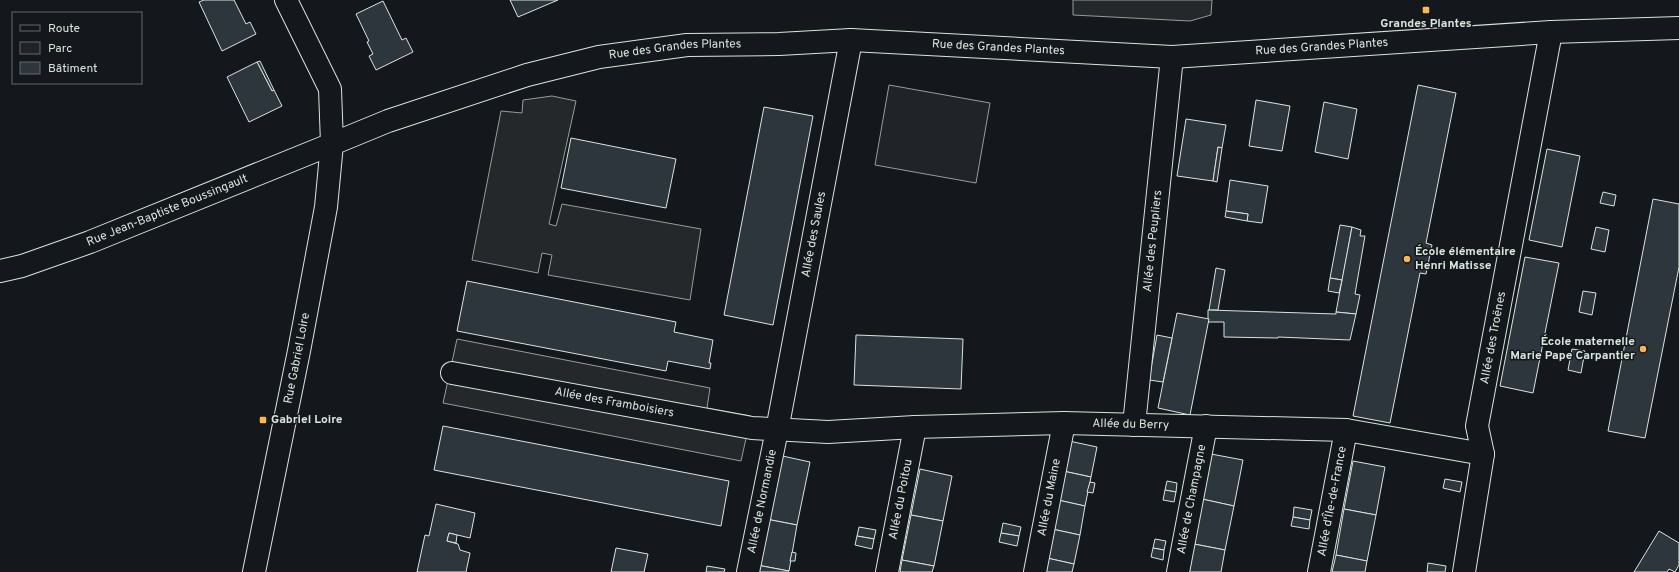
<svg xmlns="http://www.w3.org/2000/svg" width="1679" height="572" font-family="Overpass,sans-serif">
<rect width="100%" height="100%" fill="#14181c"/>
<polygon fill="#202428" stroke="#939e99" points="889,85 990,103 976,183 875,165"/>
<g fill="#24282b" stroke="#939e99">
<polygon points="1073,0 1212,0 1211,15 1190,21 1073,15"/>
<polygon points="552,96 576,101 549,224 556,226 562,204 701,229 690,300 548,275 552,255 542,253 538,273 472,260 501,111 522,113 523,100"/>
<polygon points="457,339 710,388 707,408 751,416 741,461 443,403"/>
</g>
<g fill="#2c363c" stroke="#d8e6dc">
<polygon points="204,0 234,0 246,24 250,22 256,34 222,51 199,2"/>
<polygon points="510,0 558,0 518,17"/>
<polygon points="383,1 402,40 406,38 413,52 376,70 369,56 373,54 367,42 369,41 356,14"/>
<polygon points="260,61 274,90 272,91 257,62"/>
<polygon points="257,62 272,91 274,90 282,106 249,122 227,77"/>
<polygon points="1418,85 1456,93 1426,243 1432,245 1426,274 1420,273 1390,423 1353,416"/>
<polygon points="1256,100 1290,106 1282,151 1249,146"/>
<polygon points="1324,102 1357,109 1348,159 1315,152"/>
<polygon points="764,107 813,116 773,325 724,315"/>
<polygon points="1186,119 1226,125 1222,148 1218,147 1213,181 1177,176"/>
<polygon points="571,138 676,159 666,208 561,188"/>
<polygon points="1218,147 1222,148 1217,182 1213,181"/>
<polygon points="1547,149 1580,156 1562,247 1529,240"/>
<polygon points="1230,180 1268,186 1262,223 1247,221 1248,214 1226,211"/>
<polygon points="1603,192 1616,195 1614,206 1600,203"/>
<polygon points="1653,199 1679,204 1679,267 1645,438 1608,431"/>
<polygon points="1226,211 1248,214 1247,221 1225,217"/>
<polygon points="1340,225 1352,227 1340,293 1342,280 1330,278"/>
<polygon points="1352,227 1361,230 1360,236 1365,236 1355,294 1360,295 1356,314 1336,312"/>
<polygon points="1596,227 1609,230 1605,252 1591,249"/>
<polygon points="1525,257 1559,263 1533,393 1500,386"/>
<polygon points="1216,268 1225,270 1218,310 1209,310"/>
<polygon points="1330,278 1342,280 1339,293 1328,291"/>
<polygon points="467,281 676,322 674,332 713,340 709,363 711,363 710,369 668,361 666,371 457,331"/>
<polygon points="1583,291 1596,293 1592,315 1579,312"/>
<polygon points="1208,310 1336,314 1336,312 1356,314 1350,340 1278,337 1278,338 1224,337 1224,322 1208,322"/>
<polygon points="1177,313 1209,319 1190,415 1158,408"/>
<polygon points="856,335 963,339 961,389 854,385"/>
<polygon points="1157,335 1172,338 1163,382 1149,380"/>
<polygon points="1572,349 1585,351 1581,373 1568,370"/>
<polygon points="443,426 729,481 721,526 434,470"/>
<polygon points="1069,441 1097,447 1091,477 1063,471"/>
<polygon points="1211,454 1243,460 1234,506 1202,499"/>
<polygon points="778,455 810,462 797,525 766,519"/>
<polygon points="1353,461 1385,467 1376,515 1344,509"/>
<polygon points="920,469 952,476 943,521 911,515"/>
<polygon points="1063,471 1091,477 1085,506 1058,500"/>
<polygon points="1445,479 1462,482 1460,492 1443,488"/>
<polygon points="1167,481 1177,483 1176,492 1165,490"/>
<polygon points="1090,482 1095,483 1093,493 1087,492"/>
<polygon points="1165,490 1176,492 1174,502 1163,500"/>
<polygon points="1202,499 1234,506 1225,550 1194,544"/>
<polygon points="1058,500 1085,506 1080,535 1052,529"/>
<polygon points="436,504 475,513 470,538 449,533 447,541 458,544 460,550 470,553 466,572 417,572 425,535 429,536"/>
<polygon points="1294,507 1312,510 1310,520 1293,517"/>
<polygon points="1344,509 1376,515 1367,561 1336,555"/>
<polygon points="911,515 943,521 934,566 902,560"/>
<polygon points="1293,517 1310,520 1309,529 1291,526"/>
<polygon points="766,519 797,525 789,571 757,565"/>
<polygon points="1003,523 1021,527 1019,536 1001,533"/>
<polygon points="859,527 876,530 874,539 857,536"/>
<polygon points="1052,529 1080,535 1074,564 1047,558"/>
<polygon points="1659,531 1679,543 1679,565 1675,572 1669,569 1667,572 1634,572"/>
<polygon points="449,533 457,535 456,543 447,541"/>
<polygon points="1001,533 1019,536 1017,546 999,542"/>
<polygon points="857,536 874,539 872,549 855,545"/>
<polygon points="1155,539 1166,541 1164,550 1153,548"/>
<polygon points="1194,544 1225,550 1221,572 1188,572"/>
<polygon points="616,548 648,554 644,572 611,572"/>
<polygon points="1153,548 1164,550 1163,560 1151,557"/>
<polygon points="792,552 796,553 795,561 790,561"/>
<polygon points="1336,555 1367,561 1365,572 1332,572"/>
<polygon points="1047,558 1074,564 1072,572 1044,572"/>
<polygon points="902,560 934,566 932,572 900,572"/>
<polygon points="1428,563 1446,566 1445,572 1427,572"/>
<polygon points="757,565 789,571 788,572 755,572"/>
<polygon points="707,566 725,569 724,572 706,572"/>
</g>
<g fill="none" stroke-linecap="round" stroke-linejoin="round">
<g stroke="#d8e6dc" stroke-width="24">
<g id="minor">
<path id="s1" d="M0,271L22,266L90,242L332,144L330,89L286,0"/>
<path id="s2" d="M452,373L752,428L828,432L915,427L1064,423L1346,430L1483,454"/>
<path id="s3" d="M1134,425L1172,57"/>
<path id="s4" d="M748,572L777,430L851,40"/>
<path id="s5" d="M887,572L915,427"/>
<path id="s6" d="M1035,572L1064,423"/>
<path id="s7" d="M1178,572L1206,426"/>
<path id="s8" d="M1319,572L1346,430"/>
<path id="s9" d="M1464,572L1483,454L1477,426L1551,32"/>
</g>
</g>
<g stroke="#d8e6dc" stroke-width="24">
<g id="tertiary">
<path id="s10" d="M254,572L299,351L326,207L332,144L388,121L527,75L599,57L687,45L779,44L851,40L1172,57L1551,32L1679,28"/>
</g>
</g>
<use href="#minor" stroke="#14181c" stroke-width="22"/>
<use href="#tertiary" stroke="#14181c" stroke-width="22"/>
</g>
<g fill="#ffb74d" stroke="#14181c" stroke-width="1.5">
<rect x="1422" y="6" width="8" height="8" rx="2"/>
<circle cx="1407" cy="259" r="4"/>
<circle cx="1643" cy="349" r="4"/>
<rect x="259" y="416" width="8" height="8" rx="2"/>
</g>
<g text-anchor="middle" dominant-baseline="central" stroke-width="3" stroke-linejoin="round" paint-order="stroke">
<g font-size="12" font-weight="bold" fill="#d8e6dc" stroke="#14181c" text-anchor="start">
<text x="1426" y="24" text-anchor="middle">Grandes Plantes</text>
<text x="1415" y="252">École élémentaire<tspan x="1415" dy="14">Henri Matisse</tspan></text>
<text x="1635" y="342" text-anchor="end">École maternelle<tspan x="1635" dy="14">Marie Pape Carpantier</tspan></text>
<text x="271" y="420">Gabriel Loire</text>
</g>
<g font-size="12" fill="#d8e6dc" stroke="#14181c">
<text stroke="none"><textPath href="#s10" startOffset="1441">Rue des Grandes Plantes</textPath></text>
<text stroke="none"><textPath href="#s10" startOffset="1117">Rue des Grandes Plantes</textPath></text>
<text stroke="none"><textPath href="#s10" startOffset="793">Rue des Grandes Plantes</textPath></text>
<text stroke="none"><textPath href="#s1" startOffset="178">Rue Jean-Baptiste Boussingault</textPath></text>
<text stroke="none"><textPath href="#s4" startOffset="344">Allée des Saules</textPath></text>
<text stroke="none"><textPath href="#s3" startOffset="185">Allée des Peupliers</textPath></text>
<text stroke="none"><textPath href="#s9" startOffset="238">Allée des Troënes</textPath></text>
<text stroke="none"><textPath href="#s10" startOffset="218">Rue Gabriel Loire</textPath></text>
<text stroke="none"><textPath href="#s2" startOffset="165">Allée des Framboisiers</textPath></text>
<text stroke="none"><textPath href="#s2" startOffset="684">Allée du Berry</textPath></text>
<text stroke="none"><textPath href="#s6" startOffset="76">Allée du Maine</textPath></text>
<text stroke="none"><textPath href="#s5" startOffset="74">Allée du Poitou</textPath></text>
<text stroke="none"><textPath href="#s7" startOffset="74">Allée de Champagne</textPath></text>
<text stroke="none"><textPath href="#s4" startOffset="72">Allée de Normandie</textPath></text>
<text stroke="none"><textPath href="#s8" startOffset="72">Allée d'Île-de-France</textPath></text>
</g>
</g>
<rect x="12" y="12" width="130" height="72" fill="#14181c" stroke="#626a69"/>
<rect x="20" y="25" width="20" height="6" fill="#14181c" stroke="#626a69"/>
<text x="48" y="32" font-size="12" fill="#d8e6dc">Route</text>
<rect x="20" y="42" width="20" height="12" fill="#202428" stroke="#626a69"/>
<text x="48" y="52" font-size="12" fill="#d8e6dc">Parc</text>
<rect x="20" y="62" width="20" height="12" fill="#2c363c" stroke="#626a69"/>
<text x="48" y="72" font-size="12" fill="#d8e6dc">Bâtiment</text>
</svg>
